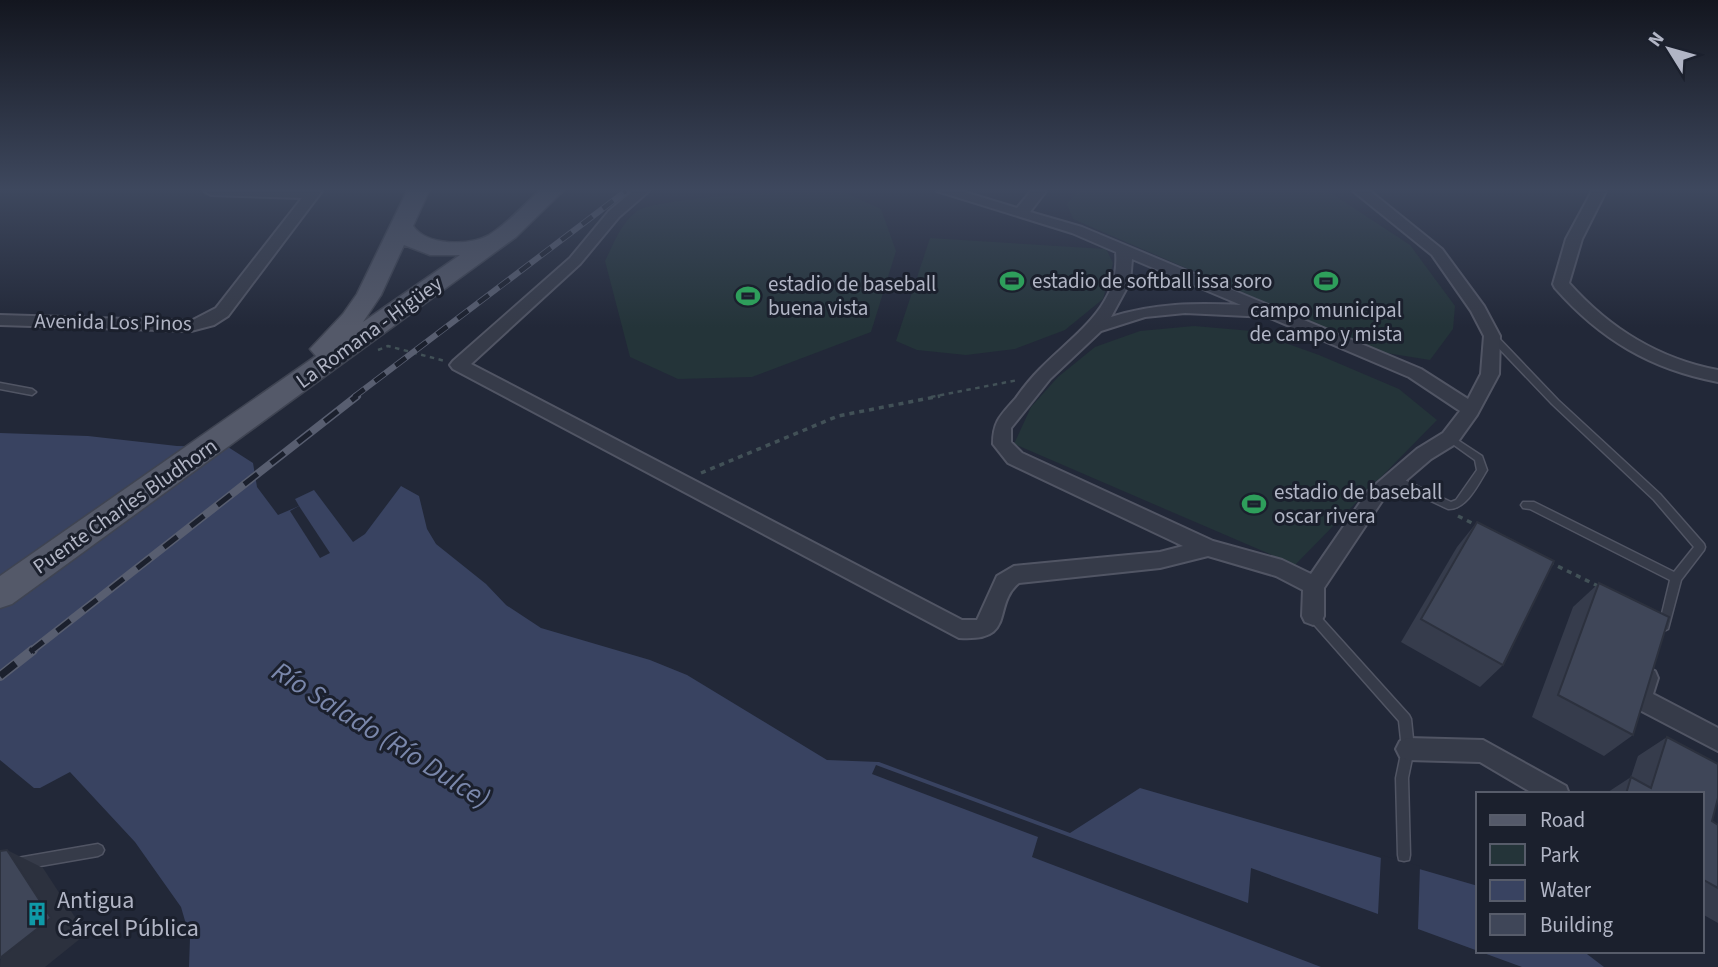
<svg xmlns="http://www.w3.org/2000/svg" width="1718" height="967" font-family="'Source Sans 3',sans-serif">
<rect width="100%" height="100%" fill="#222838"/>
<g fill="#243439">
<path d="M783,191H841L881,209L896,251L871,332L752,377L678,379L630,357L605,261C614,243 621,223 637,211C653,200 758,193 783,191Z"/>
<polygon points="1077,191 1328,191 1410,245 1455,306 1453,329 1430,360 1380,352 1073,219 1067,204"/>
<polygon points="930,238 1106,249 1113,263 1103,299 1065,330 1015,349 966,355 917,350 896,341"/>
<polygon points="1194,326 1252,331 1319,355 1399,389 1437,420 1295,565 1014,444 1031,407 1058,377 1095,347 1140,331"/>
</g>
<polygon fill="#394361" points="0,433 88,436 177,446 228,447 253,463 257,487 278,515 299,506 295,499 314,490 353,542 365,534 401,486 419,496 427,529 436,544 486,584 506,605 541,628 650,660 687,675 827,760 879,762 1070,833 1140,788 1478,886 1478,951 1583,951 1604,967 189,967 190,938 181,907 135,842 70,772 40,788 34,788 0,760"/>
<g fill="#222838">
<polygon points="299,506 330,553 320,558 290,511"/>
<polygon points="876,765 1248,903 1251,868 1378,914 1381,855 1420,866 1418,929 1522,967 1321,967 1032,857 1038,837 872,774"/>
</g>
<g fill="none" stroke-linecap="round" stroke-linejoin="round">
<g stroke="#515564" stroke-width="3">
<g id="lane">
<polygon points="1492,333 1495,334 1558,400 1660,494 1704,544 1705,547 1704,550 1681,580 1668,629 1664,631 1660,629 1659,626 1670,580 1530,509 1523,508 1521,505 1523,502 1534,502 1674,572 1694,547 1654,500 1552,404 1489,338 1488,336 1489,334"/>
<polygon points="0,383 32,389 36,392 32,395 0,389"/>
<path d="M1450,435L1482,456L1487,470C1478,485 1466,510 1448,509L1391,482L1389,479L1391,476L1394,475L1451,502L1456,500L1477,470L1475,460L1447,440L1445,438Z"/>
<polygon points="1313,611 1317,613 1409,715 1411,719 1414,749 1408,778 1410,855 1409,860 1404,861 1399,860 1398,855 1396,778 1402,749 1399,721 1309,619 1308,616 1309,613"/>
<polygon points="98,844 102,846 104,850 102,854 98,856 0,873 0,861"/>
</g>
</g>
<g stroke="#515564" stroke-width="4">
<g id="street">
<polygon points="204,191 322,191 228,316 214,325 191,331 0,325 0,315 191,321 216,308 302,198 211,195"/>
<path d="M633,191H649L619,217L580,264L471,364L962,620H977L997,576L1014,566L1160,552L1183,546L1008,463L993,444C993,421 1001,415 1016,398C1023,388 1031,378 1040,369C1073,335 1121,306 1116,252L1072,233L937,191H961L1017,208L1031,191H1046L1030,212L1082,227L1421,369L1468,399L1481,374L1484,336L1471,311L1432,255L1353,191H1370L1442,249L1484,306L1500,336L1499,374L1477,415L1457,443L1431,459L1382,501L1324,588V616L1321,622L1313,625L1305,622L1302,616L1303,590L1276,576L1208,556L1160,568L1019,583C991,606 1018,642 959,638L453,369L450,365L453,361L570,258L609,211ZM1132,259L1241,305C1195,303 1155,303 1111,317L1130,282ZM1185,313L1268,317L1409,377L1460,411L1443,433L1417,449L1368,491L1311,574L1282,560L1213,541L1022,453L1011,442V428L1050,379L1101,331L1145,317Z"/>
<path d="M1592,191H1606L1582,239L1569,283C1609,328 1659,359 1718,370V382C1650,369 1600,339 1555,288L1553,284L1566,239Z"/>
<polygon points="1647,668 1655,671 1658,678 1653,694 1718,728 1718,751 1632,706 1629,699 1639,671"/>
<polygon points="1408,738 1483,740 1566,786 1569,794 1534,794 1480,762 1408,760 1400,757 1396,749 1400,741"/>
</g>
</g>
<g stroke="#3f4452" stroke-width="3">
<path id="primary" d="M407,191H429L413,226C427,246 469,246 489,235C507,224 523,206 539,191H563L516,237L12,604L0,608V576L316,356L310,349L343,314L357,294ZM404,245L430,255H460L363,322L381,295Z"/>
</g>
<g stroke="#425157" stroke-width="2.5" stroke-dasharray="4.5 4.5" stroke-linecap="butt">
<polyline points="378,350 388,346 445,361"/>
<polyline points="931,397 1018,380"/>
</g>
<g stroke="#425157" stroke-width="3.5" stroke-dasharray="5 5" stroke-linecap="butt">
<polyline points="701,473 838,416 940,396"/>
<polyline points="1458,516 1476,525"/>
<polyline points="1549,562 1598,586"/>
</g>
<use href="#lane" fill="#363b49" fill-rule="evenodd"/>
<use href="#street" fill="#363b49" fill-rule="evenodd"/>
<use href="#primary" fill="#545969" fill-rule="evenodd"/>
<g stroke="#585e70" stroke-width="6">
<polyline id="rail-far2" points="354,397 626,191"/>
</g>
<g stroke="#585e70" stroke-width="8">
<polyline id="rail-far1" points="30,652 357,396"/>
</g>
<g stroke="#585e70" stroke-width="10">
<polyline id="rail" points="0,676 33,650"/>
</g>
<use href="#rail-far2" stroke="#1b202d" stroke-width="4.5" stroke-dasharray="13" stroke-linecap="butt"/>
<use href="#rail-far1" stroke="#1b202d" stroke-width="5" stroke-dasharray="17" stroke-linecap="butt"/>
<use href="#rail" stroke="#1b202d" stroke-width="7" stroke-dasharray="20" stroke-linecap="butt"/>
</g>
<g fill="#363c4c">
<polygon points="1477,522 1503,665 1480,687 1401,642 1457,547"/>
<polygon points="1599,583 1633,735 1604,756 1532,717 1573,607"/>
<polygon points="1667,737 1718,764 1718,798 1712,821 1718,825 1718,923 1702,914 1702,794 1605,794 1631,777 1638,756"/>
</g>
<polygon fill="#2c313e" points="7,850 43,868 86,934 45,967 0,967"/>
<g fill="#3f4658" stroke="#2c313e" stroke-width="2">
<polygon points="1477,522 1554,561 1503,665 1421,619"/>
<polygon points="1599,583 1669,617 1633,735 1558,695"/>
<polygon points="1667,737 1718,764 1718,798 1712,821 1718,825 1718,888 1702,879 1702,794 1626,794 1631,777 1651,788"/>
<polygon points="7,850 51,918 0,958 0,851"/>
</g>
<linearGradient id="sky" x2="0" y2="1"><stop stop-color="#13161f"/><stop offset="0.58" stop-color="#3e485e"/><stop offset="1" stop-color="#3e485e" stop-opacity="0"/></linearGradient>
<rect width="1718" height="327" fill="url(#sky)"/>
<defs>
<g id="stadium-bare" transform="scale(1.89)"><path d="M0-5a6.5 5 0 1 0 0 10a6.5 5 0 1 0 0-10ZM-3.5-1.8h7v3.6h-7Z" fill="#2e9e5b" stroke="#1b202d" stroke-width="2.5" paint-order="stroke"/></g>
<g id="building-bare" transform="scale(1.89)"><path d="M-4-6H4V6H1V3H-1V6H-4ZM-2.5-4.3h1.7v1.8h-1.7ZM.8-4.3h1.7v1.8H.8ZM-2.5-1h1.7V.8h-1.7ZM.8-1h1.7V.8H.8Z" fill="#0f9aa8" stroke="#1b202d" stroke-width="2.5" paint-order="stroke"/></g>
</defs>
<g fill-rule="evenodd">
<use href="#stadium-bare" x="1012" y="281"/>
<use href="#stadium-bare" x="1326" y="281"/>
<use href="#stadium-bare" x="748" y="296"/>
<use href="#stadium-bare" x="1254" y="504"/>
<use href="#building-bare" x="37" y="914"/>
</g>
<g text-anchor="middle" dominant-baseline="central" stroke-width="6" stroke-linejoin="round" paint-order="stroke">
<g font-size="21" fill="#b1b5c5" stroke="#1b202d" text-anchor="start">
<text x="1032" y="281">estadio de softball issa soro</text>
<text x="768" y="284">estadio de baseball<tspan x="768" dy="24">buena vista</tspan></text>
<text x="1326" y="310" text-anchor="middle">campo municipal<tspan x="1326" dy="24">de campo y mista</tspan></text>
<text x="1274" y="492">estadio de baseball<tspan x="1274" dy="24">oscar rivera</tspan></text>
</g>
<g font-size="21" fill="#b1b5c5" stroke="#1b202d">
<text transform="translate(113 322) rotate(1)">Avenida Los Pinos</text>
<text transform="translate(369 332) rotate(-36)">La Romana - Higüey</text>
<text transform="translate(125 506) rotate(-35)">Puente Charles Bludhorn</text>
</g>
<g font-size="24" fill="#b1b5c5" stroke="#1b202d" text-anchor="start">
<text x="57" y="900">Antigua<tspan x="57" dy="28">Cárcel Pública</tspan></text>
</g>
<g font-size="28" font-style="italic" fill="#7a87ab" stroke="#1b202d">
<text transform="translate(381 735) rotate(32)">Río Salado (Río Dulce)</text>
</g>
</g>
<rect x="1476" y="792" width="228" height="161" fill="#1b202d" stroke="#575c6a" stroke-width="2"/>
<rect x="1490" y="815" width="35" height="10" fill="#545969" stroke="#575c6a" stroke-width="2"/>
<text x="1540" y="827" font-size="21" fill="#b1b5c5">Road</text>
<rect x="1490" y="844" width="35" height="21" fill="#243439" stroke="#575c6a" stroke-width="2"/>
<text x="1540" y="862" font-size="21" fill="#b1b5c5">Park</text>
<rect x="1490" y="880" width="35" height="21" fill="#394361" stroke="#575c6a" stroke-width="2"/>
<text x="1540" y="897" font-size="21" fill="#b1b5c5">Water</text>
<rect x="1490" y="914" width="35" height="21" fill="#3f4658" stroke="#575c6a" stroke-width="2"/>
<text x="1540" y="932" font-size="21" fill="#b1b5c5">Building</text>
<g transform="translate(1669 49) rotate(307)" stroke="#1b202d" stroke-width="5" paint-order="stroke">
<path d="M0-5L12 26L0 18L-12 26Z" fill="#b1b5c5"/>
<text y="-10" font-size="19" font-weight="bold" text-anchor="middle" fill="#b1b5c5">N</text>
</g>
</svg>
